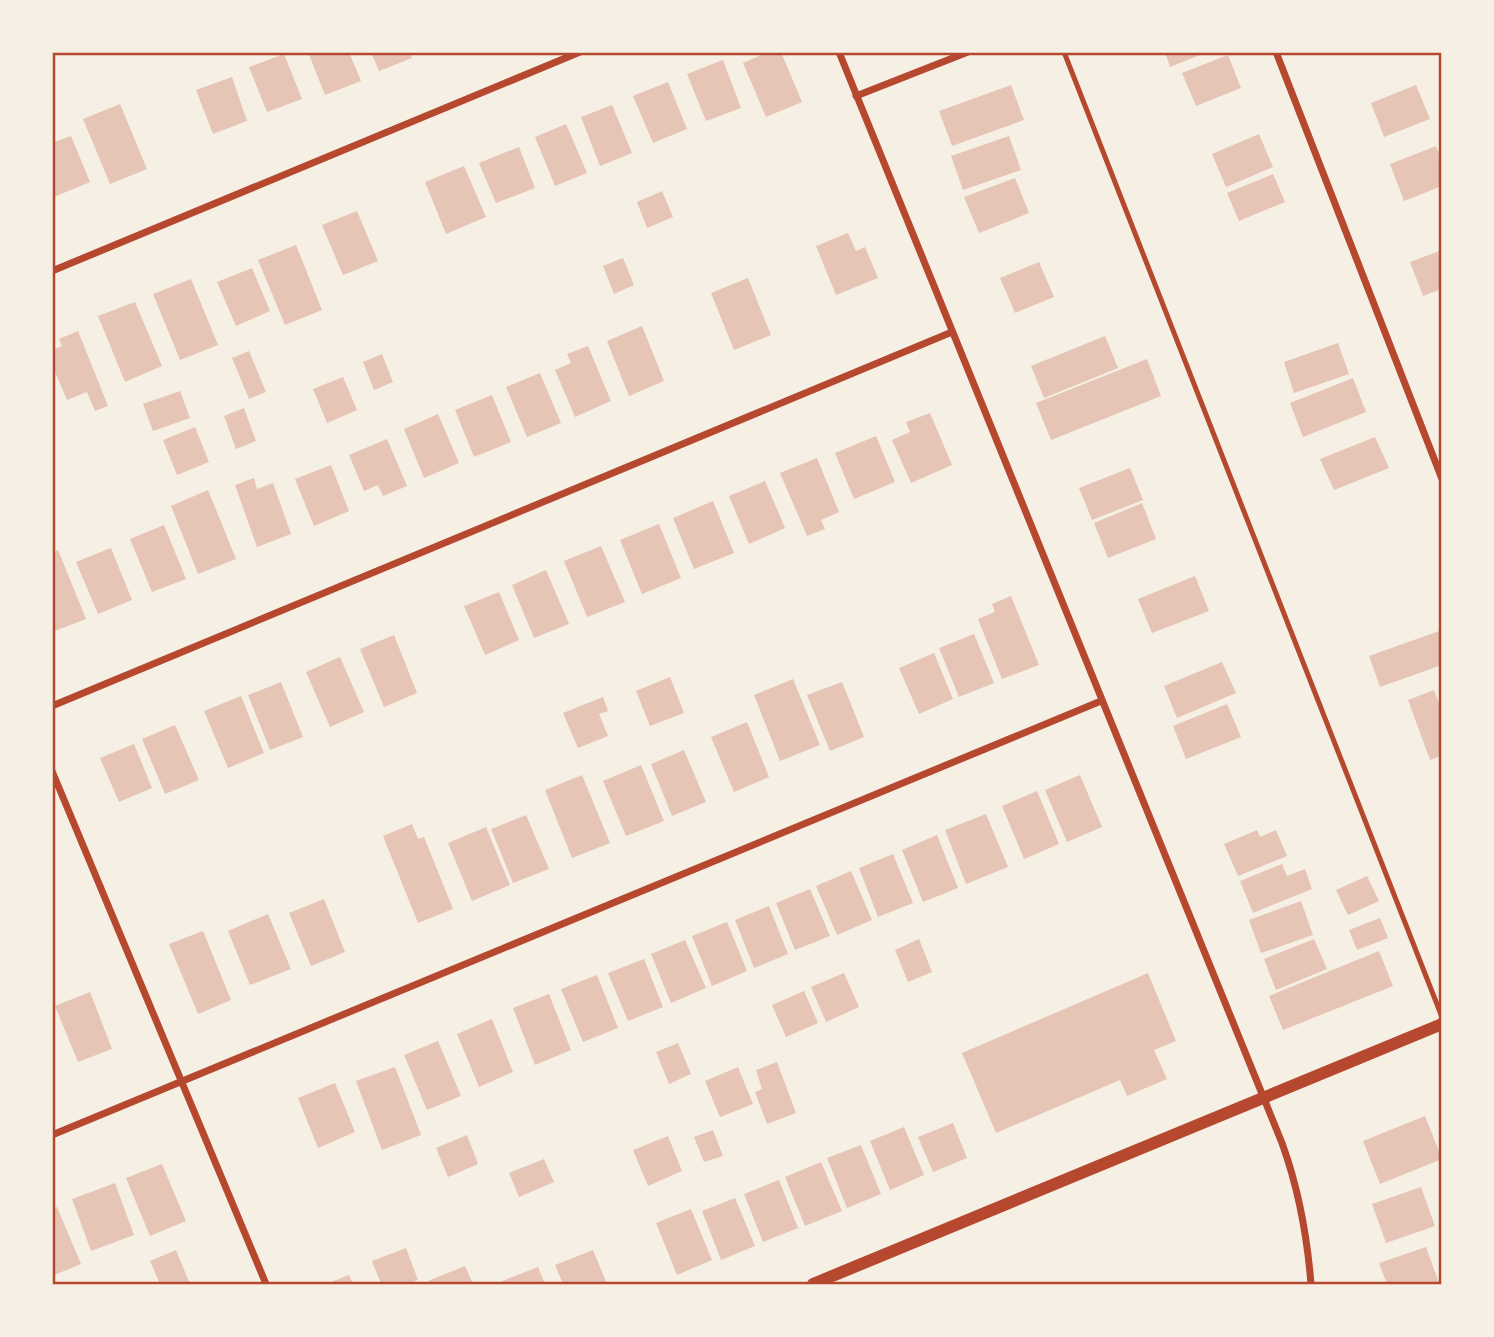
<svg xmlns="http://www.w3.org/2000/svg" width="1494" height="1337" font-family="Georgia,serif">
<rect width="100%" height="100%" fill="#f6efe4"/>
<g fill="#e6c5b7">
<polygon points="308,52 349,52 361,81 325,95"/>
<polygon points="371,52 410,52 412,58 379,71"/>
<polygon points="768,52 781,52 802,102 766,117 743,63"/>
<polygon points="1165,52 1205,52 1205,53 1170,67"/>
<polygon points="284,54 302,99 267,112 249,67"/>
<polygon points="1228,55 1241,88 1196,106 1182,73"/>
<polygon points="723,60 741,108 706,121 687,74"/>
<polygon points="232,77 247,121 213,134 196,90"/>
<polygon points="668,82 687,129 653,143 633,96"/>
<polygon points="1011,85 1024,120 952,146 939,111"/>
<polygon points="1416,85 1430,119 1384,137 1371,103"/>
<polygon points="120,104 147,169 110,184 83,119"/>
<polygon points="612,105 632,153 600,166 581,117"/>
<polygon points="566,124 587,173 555,186 535,137"/>
<polygon points="1259,134 1273,167 1226,187 1212,154"/>
<polygon points="71,136 90,182 54,197 52,143"/>
<polygon points="1009,136 1021,170 963,190 951,156"/>
<polygon points="1436,146 1442,162 1442,186 1404,201 1390,164"/>
<polygon points="519,147 535,188 496,203 479,163"/>
<polygon points="464,166 486,217 446,234 425,182"/>
<polygon points="1273,174 1285,202 1239,221 1227,193"/>
<polygon points="1015,178 1029,213 979,233 964,197"/>
<polygon points="662,191 673,217 647,228 637,202"/>
<polygon points="357,211 378,261 343,275 322,225"/>
<polygon points="848,233 856,251 865,247 878,278 836,295 816,246"/>
<polygon points="296,245 322,310 285,325 258,260"/>
<polygon points="1442,250 1442,289 1423,296 1410,262"/>
<polygon points="623,258 634,285 614,294 603,266"/>
<polygon points="1039,262 1054,297 1015,313 1000,278"/>
<polygon points="252,268 270,311 236,326 217,282"/>
<polygon points="748,278 771,335 734,350 711,293"/>
<polygon points="191,279 218,345 180,360 153,294"/>
<polygon points="135,302 162,366 125,382 98,316"/>
<polygon points="642,326 664,381 629,396 607,341"/>
<polygon points="78,331 108,406 95,411 87,392 67,400 52,365 52,350 62,346 59,339"/>
<polygon points="1105,336 1118,368 1044,398 1031,366"/>
<polygon points="1338,343 1349,374 1294,393 1284,362"/>
<polygon points="588,346 611,401 575,417 555,370 571,363 567,354"/>
<polygon points="249,351 266,392 249,399 232,358"/>
<polygon points="382,354 393,382 374,390 363,362"/>
<polygon points="1147,359 1161,396 1051,440 1036,403"/>
<polygon points="540,373 561,423 527,437 506,387"/>
<polygon points="343,377 357,410 327,423 313,389"/>
<polygon points="1353,378 1366,412 1303,437 1290,403"/>
<polygon points="180,391 190,418 153,431 143,404"/>
<polygon points="492,395 511,442 474,457 455,410"/>
<polygon points="244,408 256,441 236,449 224,416"/>
<polygon points="930,413 952,465 911,483 892,440 910,432 906,422"/>
<polygon points="438,414 459,463 424,478 404,429"/>
<polygon points="195,427 209,462 177,475 163,440"/>
<polygon points="876,436 895,482 854,499 835,453"/>
<polygon points="1375,437 1389,468 1334,490 1320,459"/>
<polygon points="387,439 407,486 383,496 378,485 364,491 349,455"/>
<polygon points="817,458 839,512 821,520 825,529 807,536 780,473"/>
<polygon points="331,465 349,511 314,526 295,479"/>
<polygon points="1130,468 1143,500 1092,520 1079,488"/>
<polygon points="254,478 257,489 273,483 291,534 257,547 235,485"/>
<polygon points="765,481 785,528 749,544 729,496"/>
<polygon points="208,490 236,559 198,574 171,506"/>
<polygon points="713,501 734,553 694,569 673,518"/>
<polygon points="1142,503 1156,539 1108,558 1094,523"/>
<polygon points="659,524 681,578 642,594 620,540"/>
<polygon points="164,525 186,579 152,592 130,539"/>
<polygon points="601,546 625,602 587,617 564,561"/>
<polygon points="111,548 132,600 98,614 76,562"/>
<polygon points="58,550 86,619 52,632 52,553"/>
<polygon points="546,570 569,624 534,638 512,585"/>
<polygon points="1195,576 1209,611 1152,633 1138,599"/>
<polygon points="499,592 519,640 485,655 464,606"/>
<polygon points="1011,596 1039,665 1002,679 978,619 995,612 992,604"/>
<polygon points="1442,630 1442,665 1380,687 1369,656"/>
<polygon points="974,634 994,683 959,697 939,648"/>
<polygon points="394,635 417,693 384,707 360,649"/>
<polygon points="934,653 953,699 919,714 899,668"/>
<polygon points="340,657 364,712 330,727 306,672"/>
<polygon points="1222,662 1236,693 1177,718 1164,686"/>
<polygon points="670,677 684,713 650,726 636,691"/>
<polygon points="793,679 820,745 780,761 754,695"/>
<polygon points="281,682 303,737 270,750 248,695"/>
<polygon points="842,682 864,737 830,751 807,695"/>
<polygon points="1434,690 1442,711 1442,756 1430,760 1408,700"/>
<polygon points="241,696 264,753 228,768 204,711"/>
<polygon points="603,697 608,711 599,714 608,736 578,748 563,713"/>
<polygon points="1227,704 1241,737 1186,759 1173,726"/>
<polygon points="747,722 769,777 734,792 711,737"/>
<polygon points="175,725 199,780 165,794 142,739"/>
<polygon points="134,744 152,788 119,802 100,758"/>
<polygon points="684,750 706,802 672,816 651,764"/>
<polygon points="641,765 664,821 626,836 603,781"/>
<polygon points="582,775 610,843 572,858 545,790"/>
<polygon points="1080,775 1102,827 1067,842 1045,790"/>
<polygon points="1037,791 1059,844 1024,859 1002,806"/>
<polygon points="986,814 1008,867 966,884 945,830"/>
<polygon points="526,815 549,869 513,883 491,829"/>
<polygon points="412,824 418,839 424,837 453,909 418,923 383,836"/>
<polygon points="486,827 510,885 472,901 448,843"/>
<polygon points="1257,830 1260,837 1276,830 1287,856 1238,876 1224,844"/>
<polygon points="937,835 958,888 923,902 902,850"/>
<polygon points="893,854 913,903 878,917 859,868"/>
<polygon points="1282,864 1287,876 1305,869 1312,889 1253,913 1240,881"/>
<polygon points="851,871 872,920 837,935 816,886"/>
<polygon points="1367,876 1379,901 1348,915 1336,890"/>
<polygon points="810,889 830,936 795,950 776,903"/>
<polygon points="324,899 345,952 311,966 289,913"/>
<polygon points="1301,901 1313,935 1261,953 1249,920"/>
<polygon points="769,906 788,954 754,968 735,920"/>
<polygon points="268,914 291,969 250,985 228,931"/>
<polygon points="1380,918 1388,938 1357,950 1349,930"/>
<polygon points="727,922 747,971 712,986 692,936"/>
<polygon points="203,931 231,1000 198,1014 169,944"/>
<polygon points="919,939 932,972 908,982 895,950"/>
<polygon points="1314,939 1327,969 1276,990 1264,959"/>
<polygon points="685,940 706,988 671,1003 651,954"/>
<polygon points="1379,951 1393,986 1283,1030 1269,996"/>
<polygon points="644,959 663,1007 628,1021 608,973"/>
<polygon points="844,973 859,1007 826,1022 811,987"/>
<polygon points="1148,973 1176,1041 1154,1050 1167,1079 1127,1096 1120,1080 996,1133 962,1053"/>
<polygon points="597,975 618,1028 583,1042 561,989"/>
<polygon points="804,991 818,1023 786,1037 772,1005"/>
<polygon points="90,992 112,1049 78,1062 55,1006"/>
<polygon points="549,994 571,1050 535,1065 513,1008"/>
<polygon points="492,1019 513,1072 479,1087 457,1034"/>
<polygon points="438,1041 461,1096 427,1110 404,1055"/>
<polygon points="678,1043 691,1074 669,1084 656,1052"/>
<polygon points="777,1062 796,1113 767,1124 755,1092 762,1089 756,1070"/>
<polygon points="395,1067 421,1135 382,1150 356,1081"/>
<polygon points="738,1067 753,1104 720,1117 705,1081"/>
<polygon points="335,1083 355,1132 318,1148 298,1098"/>
<polygon points="1425,1116 1442,1159 1380,1184 1363,1141"/>
<polygon points="953,1123 967,1158 933,1172 918,1137"/>
<polygon points="904,1127 924,1175 890,1190 870,1141"/>
<polygon points="713,1130 723,1156 704,1162 694,1137"/>
<polygon points="467,1135 478,1164 448,1177 436,1148"/>
<polygon points="668,1136 682,1171 648,1186 633,1150"/>
<polygon points="861,1145 881,1194 847,1208 827,1158"/>
<polygon points="544,1159 554,1182 519,1197 509,1173"/>
<polygon points="821,1162 842,1211 805,1226 785,1177"/>
<polygon points="162,1164 186,1221 150,1236 126,1178"/>
<polygon points="779,1180 798,1228 763,1242 744,1194"/>
<polygon points="115,1183 134,1235 91,1251 72,1199"/>
<polygon points="1421,1187 1435,1226 1386,1243 1372,1204"/>
<polygon points="735,1198 755,1246 721,1260 702,1211"/>
<polygon points="57,1207 81,1264 52,1276 52,1209"/>
<polygon points="691,1209 712,1260 677,1275 656,1223"/>
<polygon points="1426,1247 1439,1283 1387,1284 1379,1263"/>
<polygon points="406,1248 418,1280 406,1284 381,1284 372,1261"/>
<polygon points="176,1250 190,1284 160,1284 150,1261"/>
<polygon points="593,1250 607,1284 563,1284 555,1265"/>
<polygon points="465,1266 473,1284 429,1284 428,1281"/>
<polygon points="538,1267 545,1284 501,1284 500,1282"/>
<polygon points="349,1275 353,1284 326,1284"/>
</g>
<g fill="none" stroke-linecap="round" stroke-linejoin="round">
<polyline stroke="#b5482f" stroke-width="5" points="1064,52 1442,1017"/>
<g stroke="#b5482f" stroke-width="7">
<path d="M839,52L1282,1143C1299,1190 1307,1234 1311,1284"/>
<polyline points="1276,52 1442,479"/>
<polyline points="856,96 968,52"/>
<polyline points="52,271 580,52"/>
<polyline points="52,706 952,332"/>
<polyline points="52,771 266,1284"/>
<polyline points="52,1135 1101,701"/>
</g>
<polyline stroke="#b5482f" stroke-width="12" points="813,1284 1442,1024"/>
</g>
<rect width="1494" height="1337" fill="none" stroke="#f6efe4" stroke-width="108"/>
<rect x="54" y="54" width="1386" height="1229" fill="none" stroke="#b5482f" stroke-width="2.5"/>
</svg>
